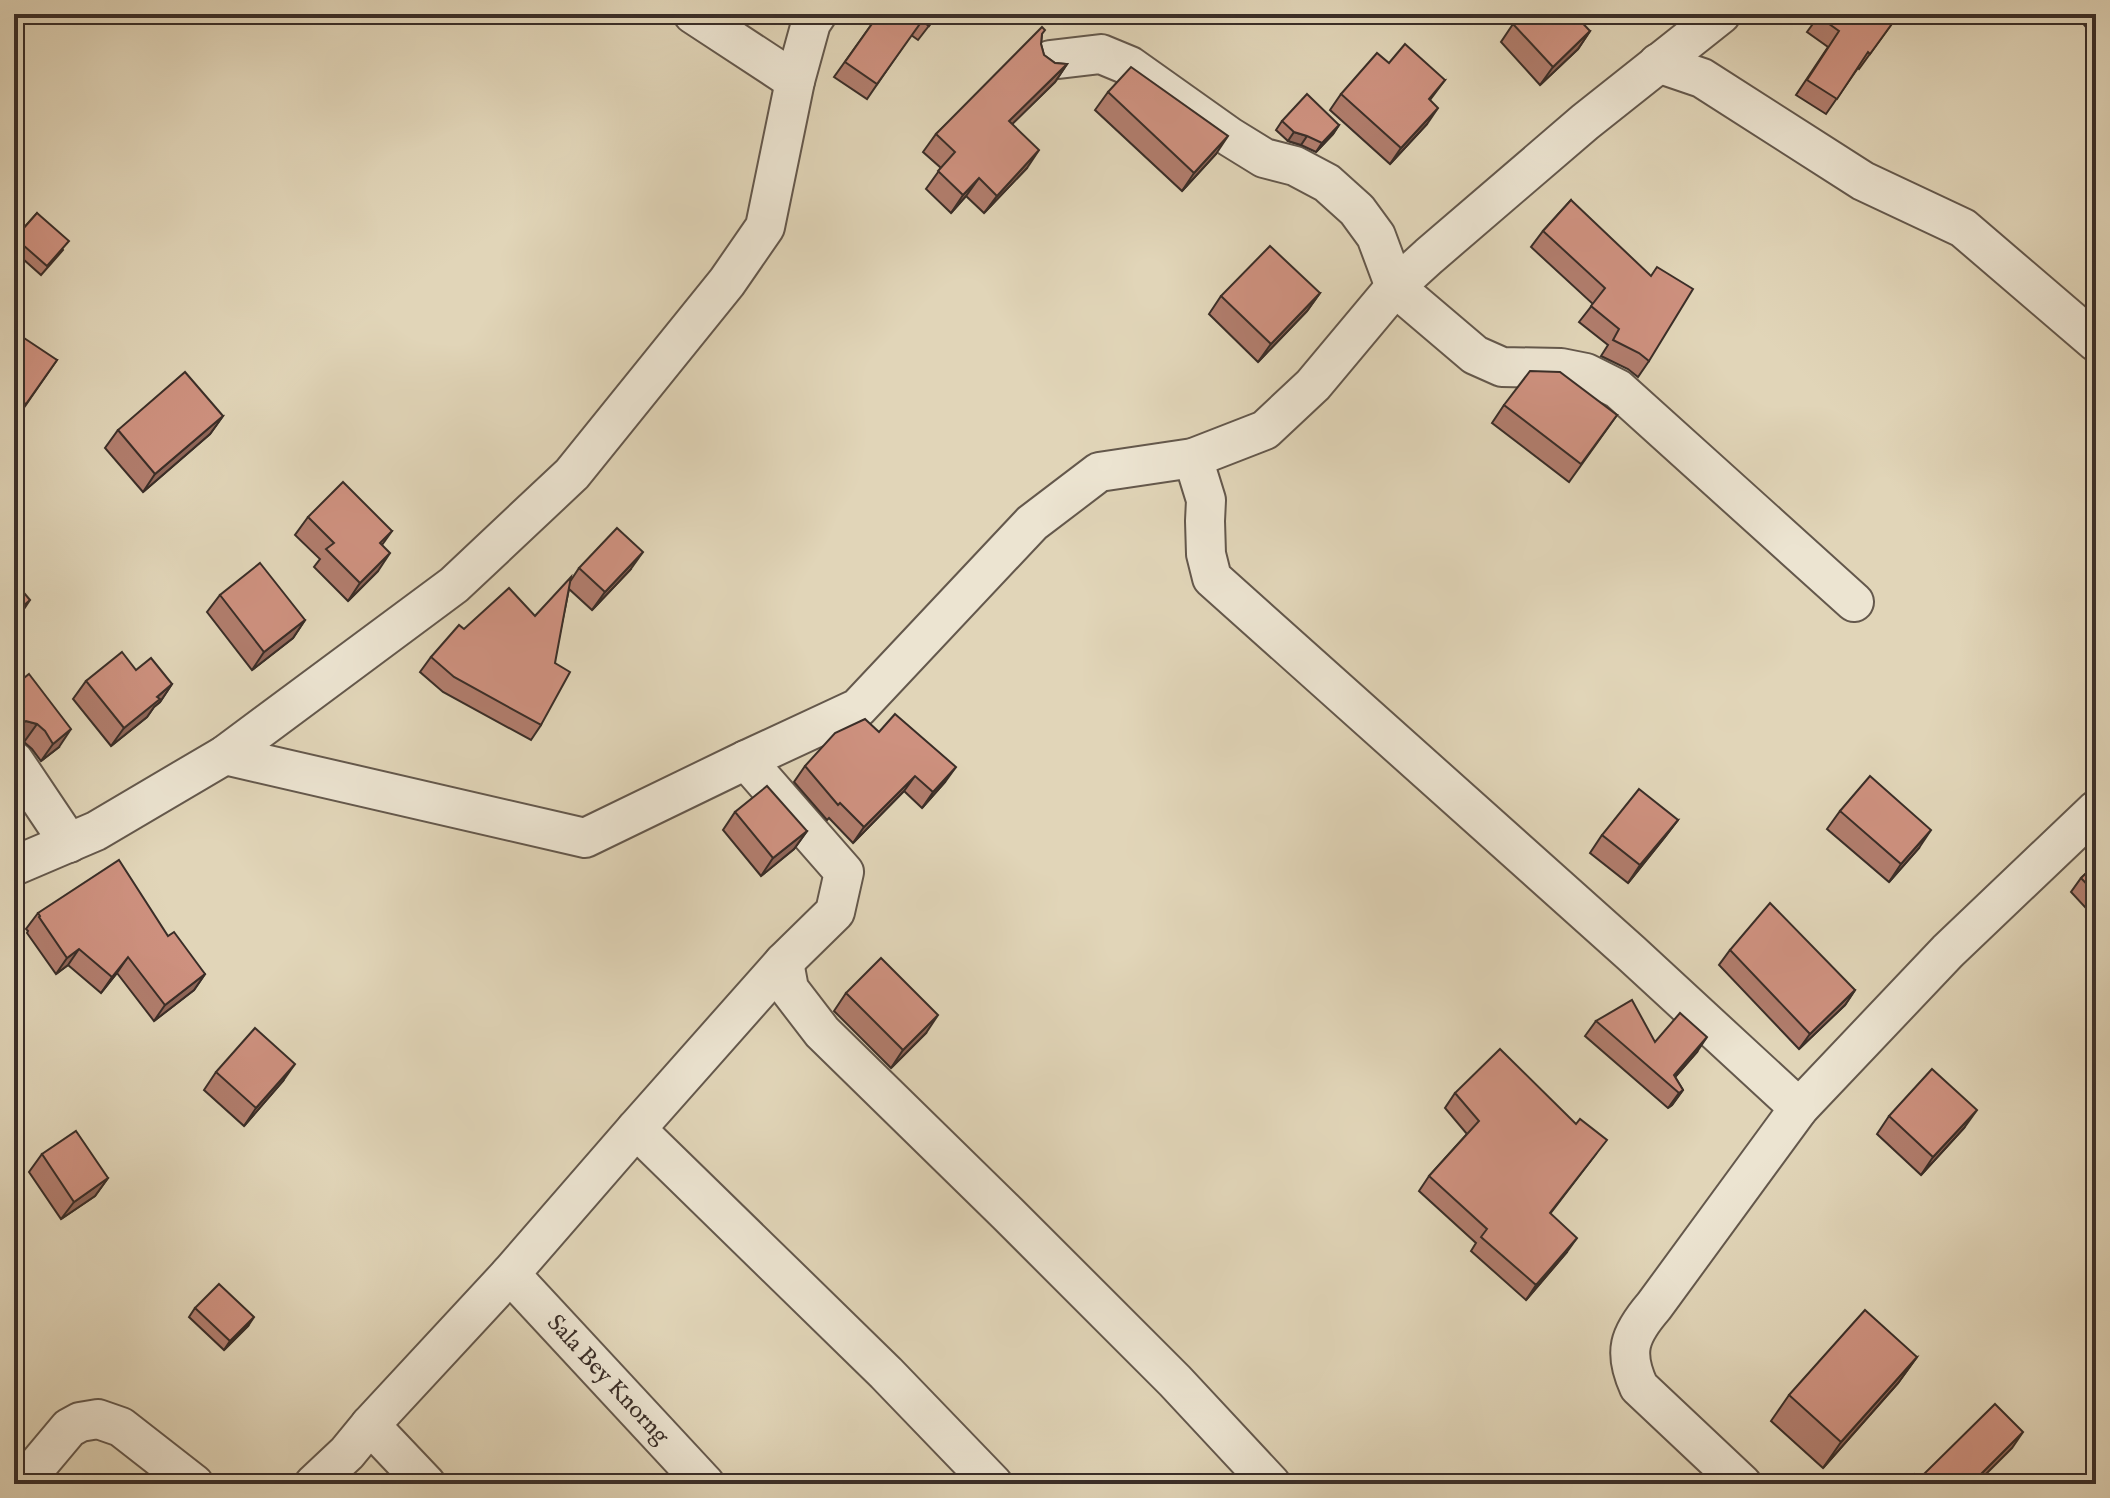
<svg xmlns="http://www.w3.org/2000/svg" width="2110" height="1498" font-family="'IM FELL English',serif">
<rect width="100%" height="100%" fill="#e1d5b8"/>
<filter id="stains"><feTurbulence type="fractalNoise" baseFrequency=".0025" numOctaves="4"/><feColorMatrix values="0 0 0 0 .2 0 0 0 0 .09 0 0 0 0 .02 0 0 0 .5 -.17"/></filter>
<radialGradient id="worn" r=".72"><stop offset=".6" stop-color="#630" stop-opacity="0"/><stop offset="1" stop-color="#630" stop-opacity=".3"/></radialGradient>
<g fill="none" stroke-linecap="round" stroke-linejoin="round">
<g stroke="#64584c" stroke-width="42">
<g id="minor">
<polyline points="693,14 795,81"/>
<polyline points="1050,60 1101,54 1130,66 1230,137 1264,158 1295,166 1327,183 1357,210 1376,236 1395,287 1475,355 1502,367 1561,368 1586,373 1618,389 1854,602"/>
<polyline points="1658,63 1702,78 1863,181 1963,228 2096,342"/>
<polyline points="1193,458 1206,500 1205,521 1206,554 1212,578 1631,953 1799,1108"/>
<polyline points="225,755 585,838 746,760 858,708 1032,523 1099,472 1193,458 1265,430 1313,385 1395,287 1429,256 1585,122 1721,14"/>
<polyline points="14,761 69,843"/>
<polyline points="14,866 96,831 225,755 454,585 572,474 727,282 765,227 795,81 811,23 817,14"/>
<polyline points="784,962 789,989 822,1032 1008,1214 1175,1381 1271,1484"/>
<polyline points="636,1129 886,1373 993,1484"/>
<path id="s1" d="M510,1274L705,1484"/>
<polyline points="370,1425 426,1484"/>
<polyline points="22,1484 69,1428 80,1422 98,1419 121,1427 194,1484"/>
<polyline points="314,1484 347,1453 370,1425 510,1274 636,1129 784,962 835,912 844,872 746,760"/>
<path d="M1742,1484L1639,1387C1623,1352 1629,1335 1654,1306L1799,1108L1948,951L2096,810"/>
</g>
</g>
<use href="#minor" stroke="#ece4d1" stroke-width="38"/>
</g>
<g fill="#b17d6d" stroke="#3a2e28" stroke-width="2">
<polygon points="879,14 938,14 918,40 911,35 867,99 834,77"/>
<polygon points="1820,14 1899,14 1859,69 1858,68 1826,114 1796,95 1828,47 1807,32"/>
<polygon points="2075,14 2096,14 2096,19 2086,27"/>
<polygon points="1513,24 1590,31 1578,49 1540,85 1501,42"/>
<polygon points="1042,34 1041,44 1044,55 1055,63 1067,64 1055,82 1012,124 1027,168 984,213 966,196 951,213 926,189 941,168 923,152 936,134"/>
<polygon points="1445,80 1430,100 1427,124 1390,164 1330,110 1341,94"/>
<polygon points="1108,92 1216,154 1182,191 1095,110"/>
<polygon points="1282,121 1339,125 1333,134 1316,152 1301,145 1288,141 1276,130"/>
<polygon points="1571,200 1649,361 1638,377 1628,369 1601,356 1608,345 1579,322 1593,304 1531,247 1543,231"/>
<polygon points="37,213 63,250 41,275 14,251 14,239"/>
<polygon points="1320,293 1307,311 1258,362 1209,314 1221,296"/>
<polygon points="14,352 57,360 14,422"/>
<polygon points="1504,405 1617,415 1569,482 1492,423"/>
<polygon points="223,416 210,434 143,492 105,448 118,430"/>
<polygon points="308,517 392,531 382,545 378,571 348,601 314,567 320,559 295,535"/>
<polygon points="579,568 630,570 592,610 569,589 541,725 531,740 443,692 420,672 431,657 464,629 535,616 571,580"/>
<polygon points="220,595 305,620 293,638 252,670 207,612"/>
<polygon points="136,670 172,684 160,702 154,707 147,717 111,746 73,699 86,681"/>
<polygon points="14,686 59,747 41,761 32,749 24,742"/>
<polygon points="879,732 945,782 922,808 904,791 853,843 829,818 827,820 794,782 805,766"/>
<polygon points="1840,811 1919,848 1889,882 1827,829"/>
<polygon points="735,812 807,831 794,849 761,876 723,830"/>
<polygon points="1678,820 1665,837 1628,883 1590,853 1602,835"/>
<polygon points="2096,864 2096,919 2071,892 2081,878"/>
<polygon points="38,913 168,936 205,974 194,990 154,1021 117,973 101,993 68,965 56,974 27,933 28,931 26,929"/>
<polygon points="1730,950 1855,990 1845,1005 1799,1049 1719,965"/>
<polygon points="846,993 926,1033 891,1068 834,1011"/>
<polygon points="1596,1021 1655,1042 1697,1052 1675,1077 1683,1090 1672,1105 1668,1108 1585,1036"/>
<polygon points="216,1072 283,1081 244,1126 204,1090"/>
<polygon points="1455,1093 1596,1154 1550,1214 1567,1252 1526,1300 1471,1251 1476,1243 1419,1191 1429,1176 1467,1134 1445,1108"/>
<polygon points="1889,1116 1964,1128 1921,1175 1877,1134"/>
<polygon points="42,1154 108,1178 95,1196 61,1219 29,1172"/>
<polygon points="195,1308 248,1326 224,1350 189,1317"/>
<polygon points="1917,1357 1898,1383 1823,1468 1771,1421 1789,1395"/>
</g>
<g fill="#906659" stroke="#3a2e28" stroke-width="2">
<polygon points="2095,14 2096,14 2096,19 2086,27"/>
<polygon points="1590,31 1578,49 1540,85 1553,67"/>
<polygon points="1067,64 1055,82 997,139 1009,121"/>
<polygon points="1438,108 1427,124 1390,164 1401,148"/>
<polygon points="1339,125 1333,134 1316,152 1322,143"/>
<polygon points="1294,132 1307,136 1301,145 1288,141"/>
<polygon points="1228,136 1216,154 1182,191 1194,173"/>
<polygon points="1039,150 1027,168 984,213 997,196"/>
<polygon points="979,178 966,196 951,213 963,195"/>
<polygon points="1320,293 1307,311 1258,362 1271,344"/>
<polygon points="223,416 210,434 143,492 155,474"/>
<polygon points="643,552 630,570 592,610 605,592"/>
<polygon points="390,553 378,571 348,601 360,583"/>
<polygon points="30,600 18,618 14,622 14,614"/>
<polygon points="305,620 293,638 252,670 264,652"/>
<polygon points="172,684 160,702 154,707 147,717 111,746 124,728 157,697"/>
<polygon points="26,721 37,724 24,742 14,739 14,726"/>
<polygon points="71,729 59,747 41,761 53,744"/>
<polygon points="956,767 945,782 922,808 933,792"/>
<polygon points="915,776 904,791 853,843 864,827"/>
<polygon points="1678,820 1665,837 1628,883 1640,865"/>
<polygon points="1931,830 1919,848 1889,882 1901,864"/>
<polygon points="807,831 794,849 761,876 773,858"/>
<polygon points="79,949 68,965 56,974 67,958"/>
<polygon points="128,957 117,973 101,993 112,977"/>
<polygon points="205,974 194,990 154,1021 165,1005"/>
<polygon points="1855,990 1845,1005 1799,1049 1810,1034"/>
<polygon points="938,1015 926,1033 891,1068 903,1050"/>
<polygon points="1707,1037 1697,1052 1669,1084 1674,1075"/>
<polygon points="295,1064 283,1081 244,1126 256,1108"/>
<polygon points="1683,1090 1672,1105 1668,1108 1679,1093"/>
<polygon points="1977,1110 1964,1128 1921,1175 1933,1157"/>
<polygon points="108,1178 95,1196 61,1219 74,1202"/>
<polygon points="1577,1238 1567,1252 1526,1300 1536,1285"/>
<polygon points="254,1317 248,1326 224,1350 230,1341"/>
<polygon points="1917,1357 1898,1383 1823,1468 1841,1442"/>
<polygon points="2023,1432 2012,1448 1976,1484 1971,1484"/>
</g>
<g fill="#ce917f" stroke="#3a2e28" stroke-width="2">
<polygon points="879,14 937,14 929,26 922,21 877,84 845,62"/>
<polygon points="1524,14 1574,14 1590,31 1553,67 1513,24"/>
<polygon points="1820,14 1899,14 1870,54 1868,52 1837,99 1807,80 1839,31 1818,16"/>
<polygon points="1042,27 1045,30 1042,34 1041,44 1044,55 1055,63 1067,64 1009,121 1039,150 997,196 979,178 963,195 938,171 955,152 936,134"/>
<polygon points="1405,44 1445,80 1429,99 1438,108 1401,148 1341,94 1377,53 1389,63"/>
<polygon points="1131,67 1228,136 1194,173 1108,92"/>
<polygon points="1307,94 1339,125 1322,143 1307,136 1294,132 1282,121"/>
<polygon points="1571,200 1651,276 1657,267 1693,289 1649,361 1639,353 1613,340 1619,329 1591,306 1605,288 1543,231"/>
<polygon points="37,213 69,241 47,266 15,238"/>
<polygon points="1270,246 1320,293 1271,344 1221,296"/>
<polygon points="24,338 57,360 26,404 14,396 14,352"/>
<polygon points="1530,371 1560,372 1617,415 1581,464 1504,405"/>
<polygon points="185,372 223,416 155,474 118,430"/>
<polygon points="343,482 392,531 380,543 390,553 360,583 326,549 334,543 308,517"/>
<polygon points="617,528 643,552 605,592 579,568"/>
<polygon points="260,563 305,620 264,652 220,595"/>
<polygon points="571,577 555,663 570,672 541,725 454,677 431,657 459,625 464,629 509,588 535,616"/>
<polygon points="14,581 30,600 14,614"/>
<polygon points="122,652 136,670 151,658 172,684 157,697 160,699 124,728 86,681"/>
<polygon points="29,674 71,729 53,744 45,731 37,724 26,721 14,726 14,686"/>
<polygon points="895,714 956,767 933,792 915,776 864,827 840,803 838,805 805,766 835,733 865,719 879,732"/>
<polygon points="14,764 18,771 14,774"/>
<polygon points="1870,776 1931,830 1901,864 1840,811"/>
<polygon points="767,786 807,831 773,858 735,812"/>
<polygon points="1639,789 1678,820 1640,865 1602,835"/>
<polygon points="119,860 168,936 174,932 205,974 165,1005 128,957 112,977 79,949 67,958 39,917 40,916 38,913"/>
<polygon points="2096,864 2096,894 2081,878"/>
<polygon points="1770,903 1855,990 1810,1034 1730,950"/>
<polygon points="881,958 938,1015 903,1050 846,993"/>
<polygon points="1632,1000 1655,1042 1680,1013 1707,1037 1674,1075 1683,1090 1679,1093 1596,1021"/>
<polygon points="255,1028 295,1064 256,1108 216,1072"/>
<polygon points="1500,1049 1576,1124 1580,1119 1607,1140 1550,1213 1577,1238 1536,1285 1481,1237 1487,1229 1429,1176 1479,1121 1455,1093"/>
<polygon points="1932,1069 1977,1110 1933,1157 1889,1116"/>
<polygon points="76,1131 108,1178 74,1202 42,1154"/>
<polygon points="219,1284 254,1317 230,1341 195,1308"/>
<polygon points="1865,1310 1917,1357 1841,1442 1789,1395"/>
<polygon points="1995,1404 2023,1432 1971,1484 1906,1484 1915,1474 1920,1478"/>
</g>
<g text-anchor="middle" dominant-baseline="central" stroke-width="7" stroke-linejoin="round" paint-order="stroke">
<g font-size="24" fill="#3a2e28" stroke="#ece4d1">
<text stroke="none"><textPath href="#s1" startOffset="144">Sala Bey Knorng</textPath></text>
</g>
</g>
<rect width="2110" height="1498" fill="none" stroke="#e1d5b8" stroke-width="48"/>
<rect x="16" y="16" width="2078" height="1466" fill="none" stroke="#3a2e28" stroke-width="4"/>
<rect x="24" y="24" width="2062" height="1450" fill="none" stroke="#3a2e28" stroke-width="2"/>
<rect width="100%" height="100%" filter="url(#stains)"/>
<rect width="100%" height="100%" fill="url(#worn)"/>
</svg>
